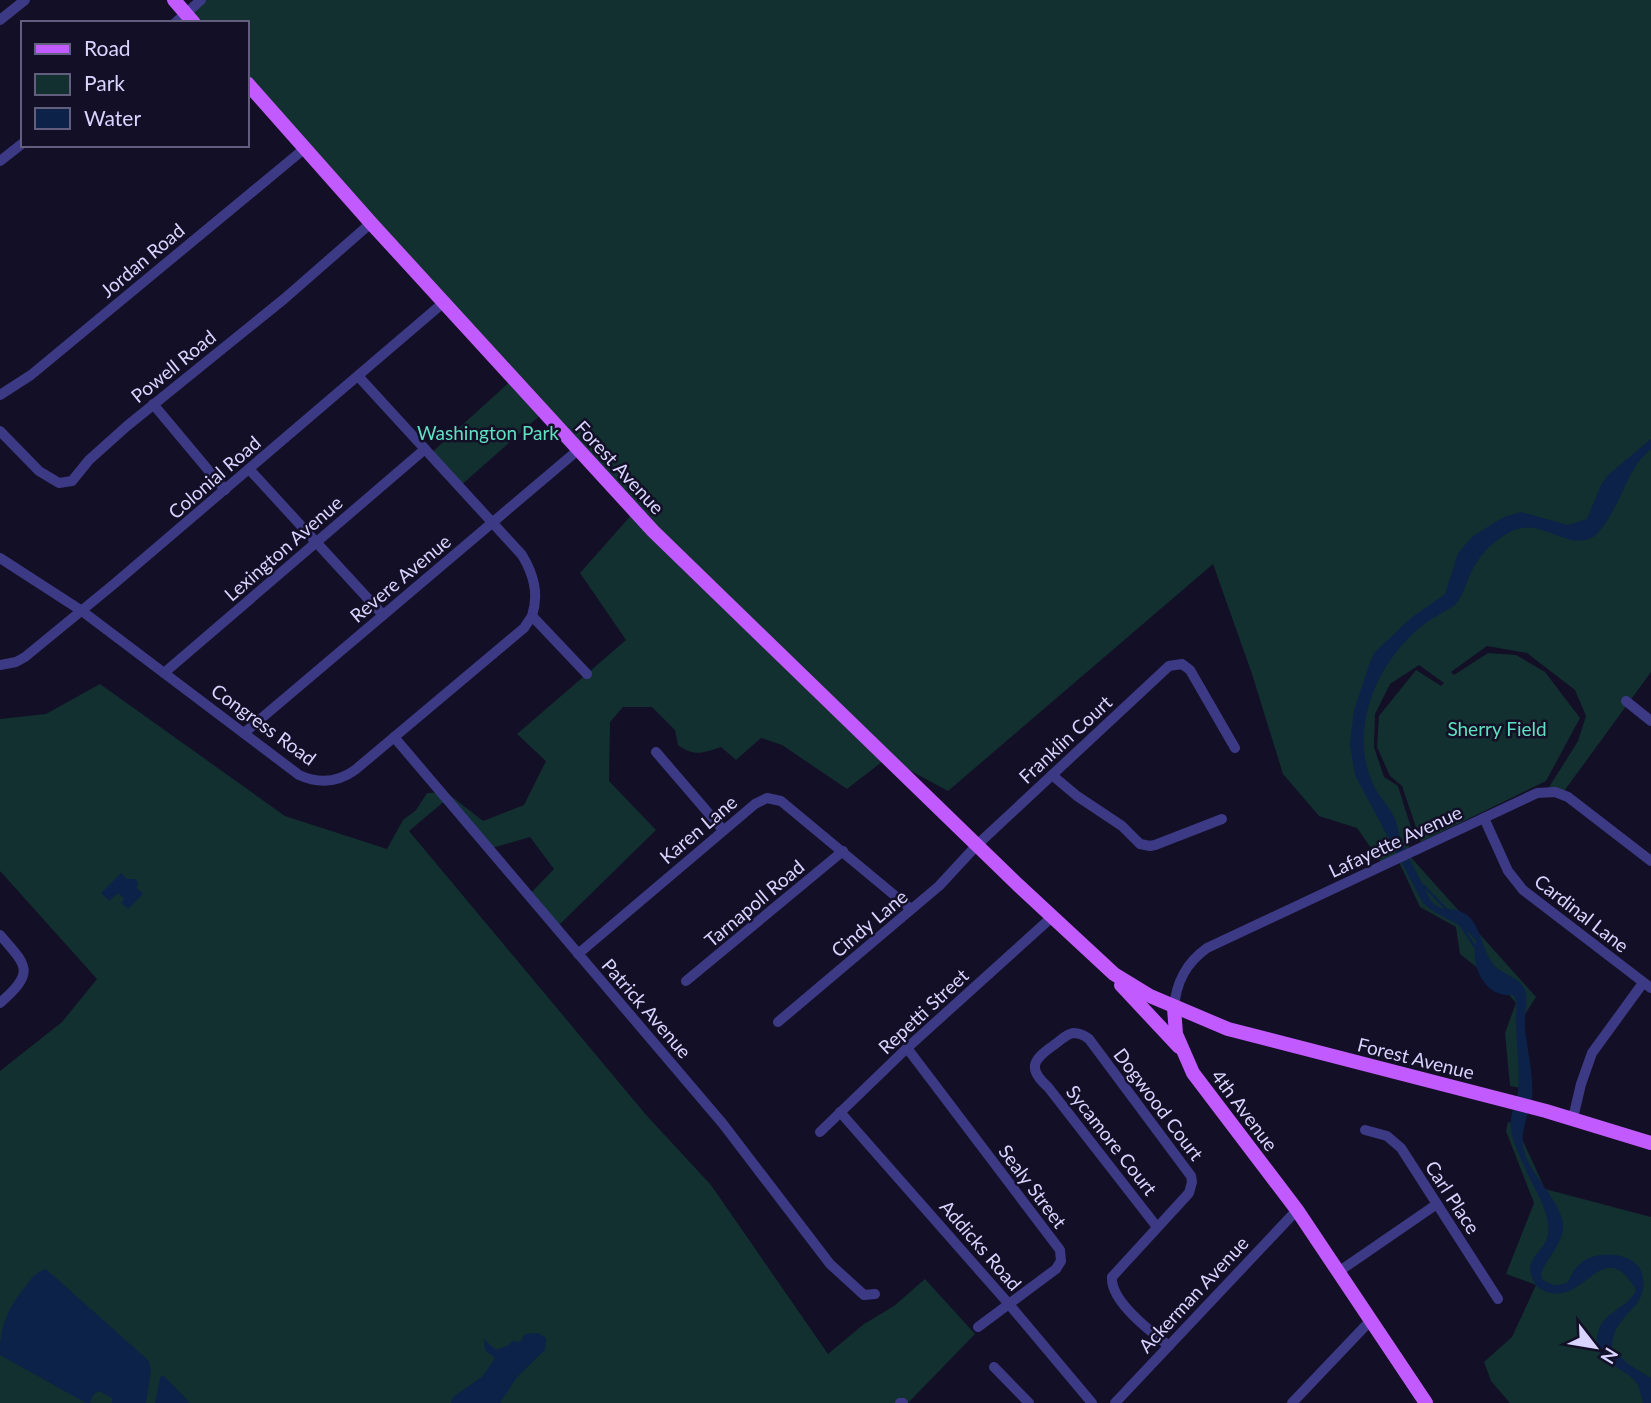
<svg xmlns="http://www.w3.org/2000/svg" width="1651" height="1403" font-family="Lato,sans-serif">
<rect width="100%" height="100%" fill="#130f26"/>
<g fill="#12302f">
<path d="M201,0H1651V672L1562,794L1546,792L1578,741L1586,716L1575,690L1527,653L1487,646L1451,672L1454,675L1488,653L1516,655L1545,672L1580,718L1546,781L1421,842L1402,786L1390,776L1377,747L1379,716L1416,670L1441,686L1444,683L1419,665L1390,684L1375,714L1374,747L1384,777L1398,786L1413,834L1407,853L1536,997L1522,1019L1521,1088L1510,1086L1505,1033L1516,1003L1504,989L1460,954L1456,927L1420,907L1398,860L1383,865L1357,828L1319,816L1283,774L1252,674L1213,564L948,791L887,758L847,789L782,745L761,738L736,760L721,747C703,753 694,757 678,745L675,730L652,707H623L610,722L609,781L656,830L556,928L528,896L554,869L530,837L489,849L447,799L409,831L647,1116L711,1185L828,1354L864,1324L894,1306L925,1279L975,1334L908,1403H0V1071L62,1022L97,979L0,871V719L46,714L100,684L285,816L387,849L403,820L416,810L427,793L446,792L483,821L524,805L546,761L517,734L626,640L580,573L634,512L544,412L459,487L430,454L513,379L247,83V23H194L186,14Z"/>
<polygon points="1508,1122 1519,1124 1517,1128 1545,1189 1651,1217 1651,1403 1510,1403 1491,1381 1484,1362 1512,1337 1536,1285 1506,1274 1534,1203 1506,1131"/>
</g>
<g fill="#0c2248">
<path d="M1651,439V449C1645,455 1638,461 1634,469C1624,485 1609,527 1593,537C1568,552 1541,517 1512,531C1492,541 1477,557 1469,577C1465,587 1462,597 1455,605C1450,609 1442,612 1437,616C1426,622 1416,630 1408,639C1371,676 1350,737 1374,786C1379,797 1389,806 1394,817C1397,823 1398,831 1400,837C1408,859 1421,879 1430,900C1444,915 1450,905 1464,913C1482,923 1481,953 1496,967C1504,975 1521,978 1525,990C1528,1001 1524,1016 1525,1028C1527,1050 1534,1074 1532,1097C1530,1111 1521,1129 1523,1144C1525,1173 1566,1203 1563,1230C1561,1245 1547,1259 1541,1273L1542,1279C1552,1286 1557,1287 1568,1282C1572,1272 1578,1263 1589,1258C1605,1251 1635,1254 1642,1273C1651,1311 1612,1311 1612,1348L1628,1364L1651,1378V1403H1643C1641,1396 1640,1388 1636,1382C1622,1365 1587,1361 1599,1329C1606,1311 1629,1307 1636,1290C1601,1229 1583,1316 1539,1288C1535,1285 1533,1280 1531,1275C1526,1258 1543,1252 1547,1238C1554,1216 1533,1188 1525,1168C1520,1156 1512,1141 1511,1128C1509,1116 1516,1104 1518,1092C1521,1062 1513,1032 1517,1002L1513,995C1484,998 1470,965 1476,941C1461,920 1441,920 1423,903L1355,775L1350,745L1354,710L1369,665L1374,653L1411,618L1445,594L1458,553L1473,536L1504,517L1521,512L1568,525L1587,519L1601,485L1608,475Z"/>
<polygon points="121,873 127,879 136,879 138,883 137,888 143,894 128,909 121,903 124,899 118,893 109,901 101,893"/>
<path d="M46,1269L149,1361L151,1370L146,1403H112V1398L99,1391L93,1395L90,1403H86L0,1355C0,1326 7,1309 25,1287C32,1278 35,1272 46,1269Z"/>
<polygon points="538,1333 546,1338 545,1350 517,1377 500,1403 451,1403 453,1397 483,1376 495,1358 485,1350 484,1339 496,1350 509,1345 512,1341 520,1342 525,1334"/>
<polygon points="163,1375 190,1403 155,1403 160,1378"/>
</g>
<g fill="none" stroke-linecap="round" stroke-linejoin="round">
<g stroke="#0c2248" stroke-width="2.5">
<polyline points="1424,886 1448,911"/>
<polyline points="1460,924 1475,947"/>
</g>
<g stroke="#3d3a85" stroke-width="10">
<polyline points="0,20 25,0"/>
<polyline points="175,23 201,0"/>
<polyline points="0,161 23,143"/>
<path d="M358,376L522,555C534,575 539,594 532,616L587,674"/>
<polyline points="0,395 31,375 304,149"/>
<polyline points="153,404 225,490"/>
<polyline points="0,431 39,471 59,483 72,481 89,460 127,426 284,299 371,223"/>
<polyline points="249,469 383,615"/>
<path d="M0,558L82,611L299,775C319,784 337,783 355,770L524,628L532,616"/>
<polyline points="0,665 16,662 25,657 114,584 443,303"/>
<polyline points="164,673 425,449"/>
<polyline points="1626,701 1651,721"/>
<polyline points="244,733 578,450"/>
<polyline points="394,737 723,1124 830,1264 864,1295 875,1294"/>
<polyline points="656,752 723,830"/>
<polyline points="1052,775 1077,796 1122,826 1140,844 1150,846 1155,845 1222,819"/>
<polyline points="1484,818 1508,871 1523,890 1651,988"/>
<path d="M0,935C28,967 35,972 0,1003"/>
<polyline points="578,954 755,804 767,798 781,801 911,909"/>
<polyline points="686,981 843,851"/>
<path d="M1174,1008C1176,982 1186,963 1207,948L1537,793L1555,792L1568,797L1651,861"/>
<polyline points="778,1022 939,886 977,845 1169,666 1182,664 1190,670 1235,748"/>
<polyline points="907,1048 1060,1250 1061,1261 1056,1269 978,1327"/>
<polyline points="840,1112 1008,1303 1092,1403"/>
<polyline points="1573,1118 1581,1084 1592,1053 1643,983"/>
<polyline points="1365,1130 1387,1136 1401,1148 1498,1299"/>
<polyline points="820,1132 907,1048 1052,917"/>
<path d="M1157,1227L1048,1087C1026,1068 1034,1059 1054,1045C1060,1041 1066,1034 1073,1033C1080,1033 1084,1035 1089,1039L1191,1176L1192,1182L1189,1193L1112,1277C1110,1301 1151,1332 1169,1346"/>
<polyline points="1338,1272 1437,1204"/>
<polyline points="994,1367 1029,1403"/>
<polyline points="900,1403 903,1403"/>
<polyline points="1115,1403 1297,1210"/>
<polyline points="1292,1403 1370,1321"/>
</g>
<g stroke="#c25bff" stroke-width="14">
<polyline points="174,0 194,23"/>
<polyline points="247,83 371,223 653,531 1018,885 1114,974 1150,996 1228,1029 1546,1111 1651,1143"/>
<polyline points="1121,985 1179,1047"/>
<polyline points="1174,1008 1176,1034 1193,1073 1297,1210 1426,1403"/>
</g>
</g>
<g text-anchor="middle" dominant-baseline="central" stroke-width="5" stroke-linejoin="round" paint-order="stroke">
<g font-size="19" fill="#d9d4ff" stroke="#130f26">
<text transform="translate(142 260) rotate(-40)">Jordan Road</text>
<text transform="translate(173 366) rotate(-39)">Powell Road</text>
<text transform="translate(620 467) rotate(47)">Forest Avenue</text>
<text transform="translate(214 477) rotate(-41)">Colonial Road</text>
<text transform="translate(283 548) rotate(-41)">Lexington Avenue</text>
<text transform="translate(400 578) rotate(-40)">Revere Avenue</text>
<text transform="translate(264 724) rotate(36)">Congress Road</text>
<text transform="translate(1065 739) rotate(-43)">Franklin Court</text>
<text transform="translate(698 829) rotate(-40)">Karen Lane</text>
<text transform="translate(1395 841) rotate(-25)">Lafayette Avenue</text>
<text transform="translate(754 903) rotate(-40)">Tarnapoll Road</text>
<text transform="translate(1582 913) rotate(38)">Cardinal Lane</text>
<text transform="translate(869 923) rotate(-40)">Cindy Lane</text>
<text transform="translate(647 1008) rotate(49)">Patrick Avenue</text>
<text transform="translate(923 1011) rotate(-43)">Repetti Street</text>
<text transform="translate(1416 1058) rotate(14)">Forest Avenue</text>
<text transform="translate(1159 1104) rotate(53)">Dogwood Court</text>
<text transform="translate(1245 1110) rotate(53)">4th Avenue</text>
<text transform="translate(1112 1140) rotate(52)">Sycamore Court</text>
<text transform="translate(1033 1186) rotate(53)">Sealy Street</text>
<text transform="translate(1453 1197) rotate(57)">Carl Place</text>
<text transform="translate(981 1245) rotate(49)">Addicks Road</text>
<text transform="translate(1193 1294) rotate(-47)">Ackerman Avenue</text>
</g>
<g font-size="19" fill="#5fe0c0" stroke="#130f26">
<text x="488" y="432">Washington Park</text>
<text x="1497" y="728">Sherry Field</text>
</g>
</g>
<rect x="21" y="21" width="228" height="126" fill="#130f26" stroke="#625e7d" stroke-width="2"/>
<rect x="35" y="44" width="35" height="10" fill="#c25bff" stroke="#625e7d" stroke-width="2"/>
<text x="84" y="56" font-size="21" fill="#d9d4ff">Road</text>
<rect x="35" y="74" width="35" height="21" fill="#12302f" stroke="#625e7d" stroke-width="2"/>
<text x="84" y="91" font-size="21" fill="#d9d4ff">Park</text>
<rect x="35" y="108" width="35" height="21" fill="#0c2248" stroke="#625e7d" stroke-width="2"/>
<text x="84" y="126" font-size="21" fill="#d9d4ff">Water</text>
<g transform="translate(1595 1347) rotate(121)" stroke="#130f26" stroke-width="5" paint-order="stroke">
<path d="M0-5L12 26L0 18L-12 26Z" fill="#d9d4ff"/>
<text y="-10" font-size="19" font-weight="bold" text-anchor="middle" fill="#d9d4ff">N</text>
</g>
</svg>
